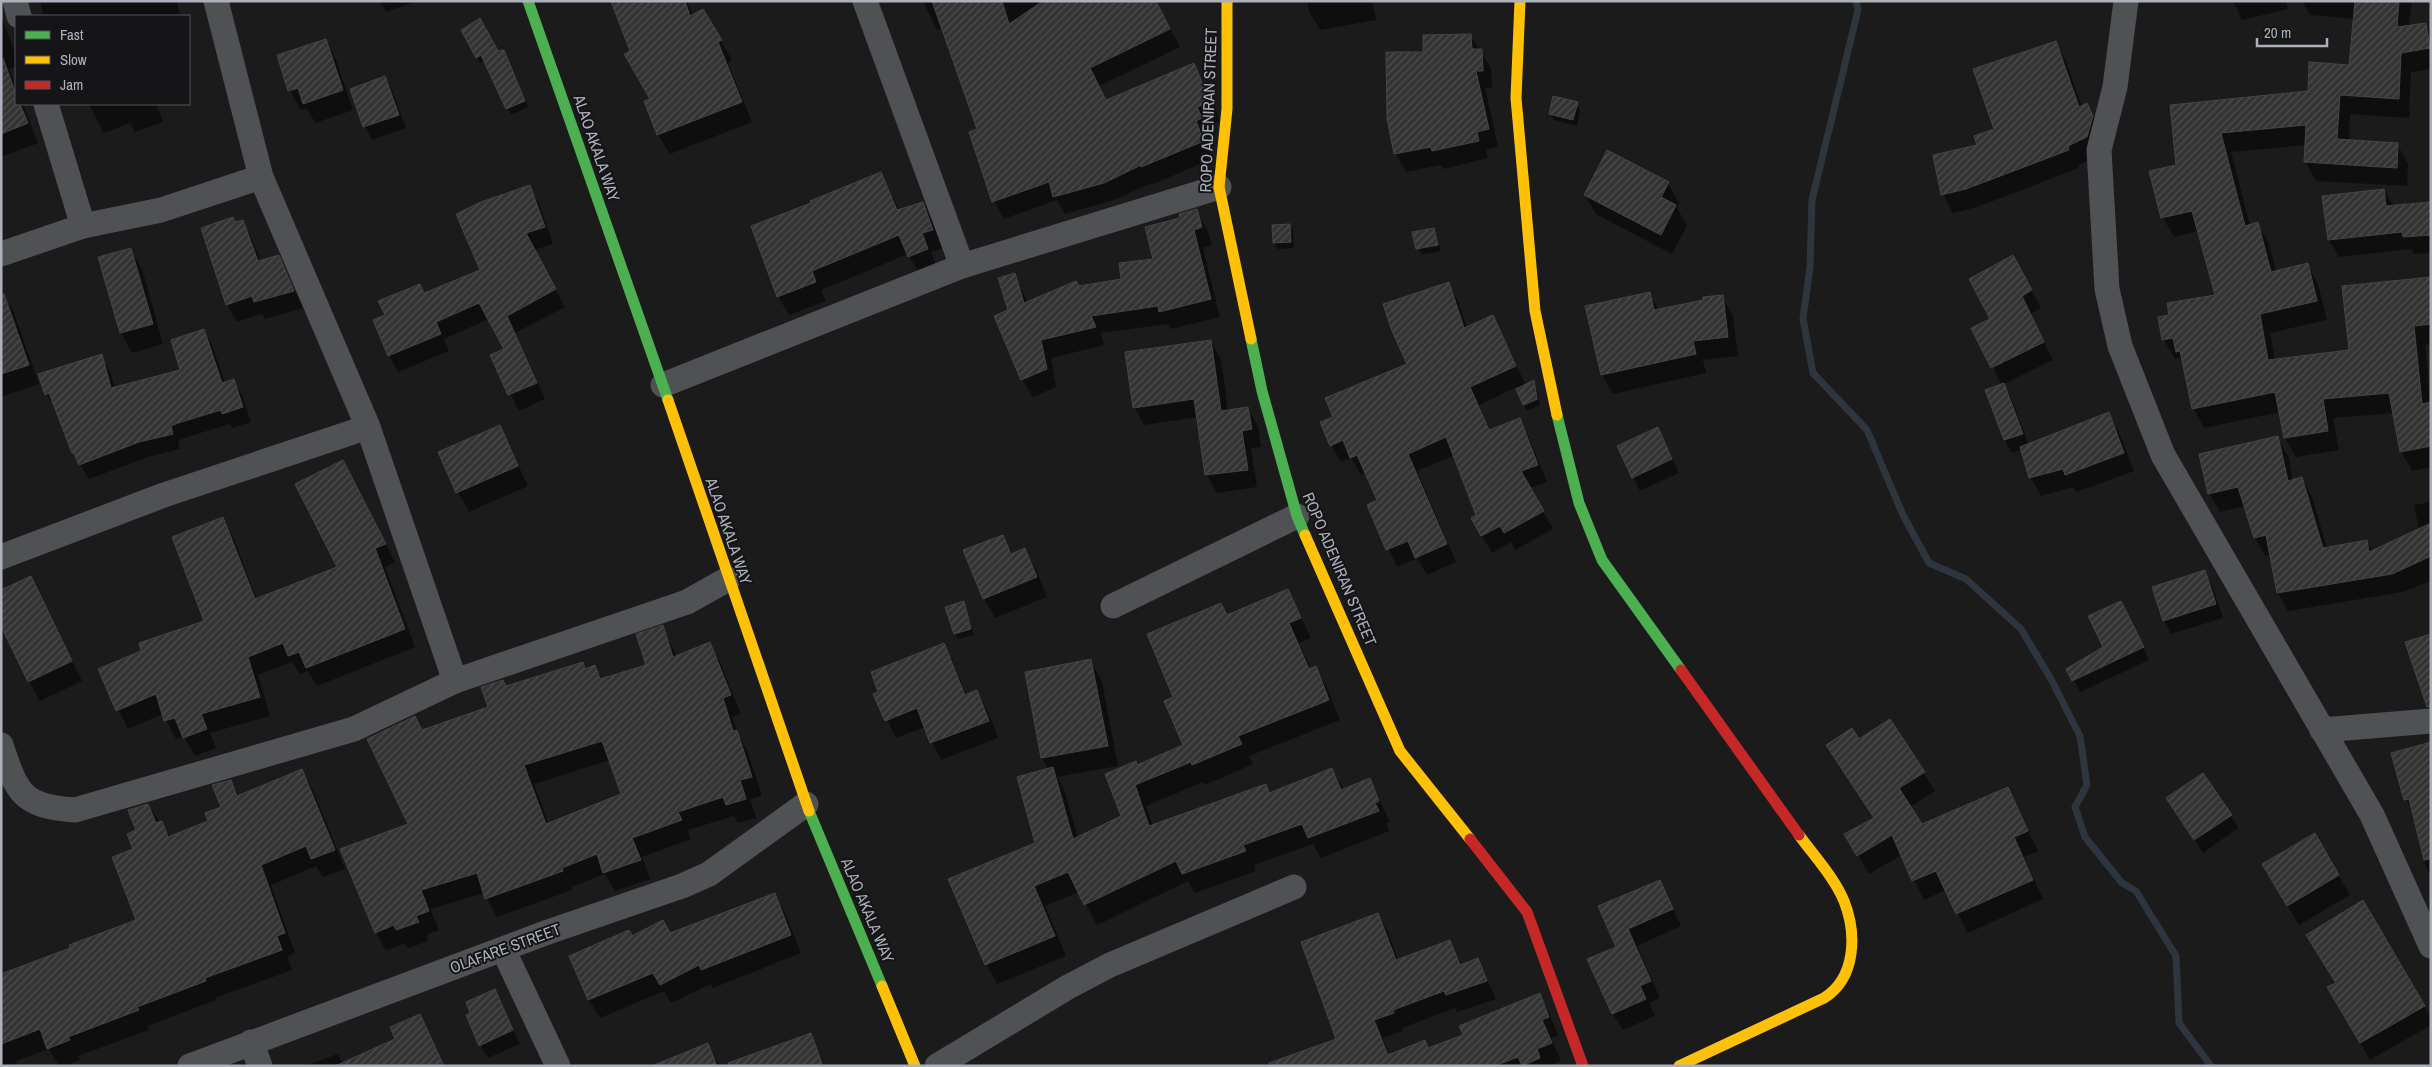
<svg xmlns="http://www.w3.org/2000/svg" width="2432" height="1067" font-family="'Archivo Narrow',sans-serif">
<defs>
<pattern id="building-hatch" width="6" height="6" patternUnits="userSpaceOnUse" patternTransform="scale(1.25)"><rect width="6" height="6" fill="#333334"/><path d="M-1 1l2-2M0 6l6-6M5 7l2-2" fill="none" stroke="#4e4e4f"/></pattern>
</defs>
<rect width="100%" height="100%" fill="#1b1b1c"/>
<g fill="#0007" fill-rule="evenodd">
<polygon points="40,1 177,1 180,16 41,16 43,15"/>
<polygon points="380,1 418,1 386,12"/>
<polygon points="612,1 687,1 693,16 703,10 732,60 728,63 752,122 670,154 658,135 645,102 651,100"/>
<polygon points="923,1 1155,1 1180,47 1099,86 1107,101 1194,65 1204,83 1220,121 1207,125 1211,136 1205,139 1213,159 1153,184 1152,183 1114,200 1065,214 1057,200 1004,219 994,201 979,130 943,28 937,30"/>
<polygon points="1307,1 1372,1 1376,20 1320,30 1309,11"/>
<polygon points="2233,1 2286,1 2288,9 2242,20"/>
<polygon points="2302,1 2412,1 2409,27 2425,24 2431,34 2431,69 2411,72 2409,118 2350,114 2349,141 2397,144 2408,164 2407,186 2316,181 2305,161 2306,145 2231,152 2250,226 2257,224 2269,243 2276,272 2307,264 2318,284 2327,320 2270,333 2275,360 2350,351 2431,278 2431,344 2425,345 2431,404 2431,467 2412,471 2401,451 2394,413 2333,418 2339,450 2296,457 2285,438 2280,412 2204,428 2193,408 2184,363 2181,358 2175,359 2164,340 2170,316 2217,296 2199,231 2174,237 2163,218 2151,172 2177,166 2171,106 2309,92 2350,66 2355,19 2310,15"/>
<polygon points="1,16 16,54 16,67 9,69 16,87 16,104 23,104 38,143 1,157"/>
<polygon points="462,31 507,58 528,107 511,115 485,61 480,63"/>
<polygon points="1470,35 1491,68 1492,88 1485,88 1498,147 1486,149 1488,158 1444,169 1441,165 1406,172 1396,154 1388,119 1424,53"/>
<polygon points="325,40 336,60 353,110 315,123 307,108 301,110 290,90"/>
<polygon points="2055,42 2066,61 2082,107 2086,104 2097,123 2098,156 2078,165 2079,168 1977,207 1953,213 1943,194 1995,129"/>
<polygon points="385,77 392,90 406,128 372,140 365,127 351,90"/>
<polygon points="89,104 156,104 163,122 135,132 130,123 104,133"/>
<polygon points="1577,104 1580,110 1577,126 1554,120 1550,114"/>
<polygon points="881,173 899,210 923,203 933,222 943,248 931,252 937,268 920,275 908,254 821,290 826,301 789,315 778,296 813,204"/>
<polygon points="1668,183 1679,203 1677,208 1687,226 1672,254 1596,214 1585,195"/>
<polygon points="529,187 539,203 553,244 534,250 565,307 515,333 545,399 519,411 492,356 506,349 489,319 444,339 449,351 398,372 389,355 386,315 420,285 425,294 482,270"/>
<polygon points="2384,190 2393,206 2431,203 2431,253 2414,254 2411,249 2339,257 2329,240"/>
<polygon points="1196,211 1207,229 1212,245 1203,248 1220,317 1171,329 1168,324 1100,333 1105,345 1051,358 1056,387 1033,397 1022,379 1010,311 1014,274 1028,303 1079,287 1122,280 1154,260 1182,219"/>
<polygon points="242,221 252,239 261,262 278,256 303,308 265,319 262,313 237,322 227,305 203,229"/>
<polygon points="1289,225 1293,231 1294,248 1278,249 1274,243"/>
<polygon points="1434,229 1441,251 1421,255 1414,233"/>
<polygon points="130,249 142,269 163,344 132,353 121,333 99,258"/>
<polygon points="2022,273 2041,308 2030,314 2053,360 2004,384 2011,397 2029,445 2108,414 2119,432 2134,471 2077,492 2073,487 2041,496 2031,478 2023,449 2012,453 2005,440 1987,390 2002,385 1973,328 1992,319"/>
<path d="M1448,284L1458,301L1467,328L1492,317L1526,385L1533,382L1536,388L1538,397L1523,404L1517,387L1479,405L1490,431L1519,420L1529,437L1547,482L1530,488L1553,529L1515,550L1511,542L1492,553L1472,519L1478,516L1455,455L1417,471L1456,562L1427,575L1417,558L1397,567L1368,505L1378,501L1366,473L1361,475L1351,458L1341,462L1331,445L1335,418L1409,364ZM1504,522L1506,524L1485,535V532Z"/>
<polygon points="1,291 13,310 39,384 1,397"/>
<polygon points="1649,294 1659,311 1722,297 1733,316 1738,356 1703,360 1706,373 1613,394 1602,375"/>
<polygon points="204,331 212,345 225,383 233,380 242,395 251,422 232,428 230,424 187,437 178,441 180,449 148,457 89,479 73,453 56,408 46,394 101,356 110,371 115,388 182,371"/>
<polygon points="1211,341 1221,359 1228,411 1248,409 1258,426 1261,447 1251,448 1257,487 1217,493 1207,475 1198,417 1144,425 1134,407"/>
<polygon points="1539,400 1540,405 1527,411 1524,406"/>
<polygon points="500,427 528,486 469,512 458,492"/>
<polygon points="1657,428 1679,473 1640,491 1618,446"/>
<polygon points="2277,438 2288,456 2293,481 2302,478 2312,497 2327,548 2367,542 2373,552 2419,530 2414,505 2431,502 2431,581 2403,592 2288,611 2278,593 2271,554 2265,556 2255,538 2245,506 2220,512 2209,493"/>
<polygon points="353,480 395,562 385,567 415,647 317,686 308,671 300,674 292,662 258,675 270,716 210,733 216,748 195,756 184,736 176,739 163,714 128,729 99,670 206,622 223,519 233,537 257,600 339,568"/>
<polygon points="1002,536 1013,554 1024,549 1036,569 1047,597 995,618 984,598"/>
<polygon points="2204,572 2212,585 2223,618 2171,634 2164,621 2153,588"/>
<polygon points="30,578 82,681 40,701 29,681"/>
<polygon points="1288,591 1311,638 1299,643 1311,669 1315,668 1327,688 1340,720 1249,756 1253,764 1205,785 1203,782 1146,806 1153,826 1265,786 1270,794 1332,769 1344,790 1370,780 1390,822 1386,823 1389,831 1321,858 1313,844 1254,865 1256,871 1195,893 1188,881 1097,925 1079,892 1045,906 1066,956 997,984 986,964 1037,844 1049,770 1042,758 1026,673 1090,661 1102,681 1118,766 1057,777 1064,789 1078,838 1123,816 1137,766 1185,746 1175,697 1227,616"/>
<polygon points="964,602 974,635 958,639 955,633"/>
<polygon points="2128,614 2149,660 2080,692 2068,669 2105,648"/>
<path d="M662,627L677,657L709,644L720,662L741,714L732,717L738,734L747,750L762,796L750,799L756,818L738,823L734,816L688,830L691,839L642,857L650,879L615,891L605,874L571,887L572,890L497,917L484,893L430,909L439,930L426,935L428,941L408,948L405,943L386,951L376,932L410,824L422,731L490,707L506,687L582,664L586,670L594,667L602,679L648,666ZM610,760L623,795L549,825L534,784Z"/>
<polygon points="943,645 953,662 967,696 977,692 987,709 998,738 941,760 925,727 896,738 875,695"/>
<polygon points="1859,741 1923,772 1935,791 1910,807 1922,825 2007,788 2038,851 2024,857 2043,899 1968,933 1946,890 1924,900 1902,855 1869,874 1846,835 1874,819 1828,745"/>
<polygon points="2431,743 2431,875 2426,867 2413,813 2406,799"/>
<polygon points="302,771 313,790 345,869 323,877 316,866 271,885 295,953 287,956 292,970 215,998 216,1000 147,1026 149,1030 78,1056 80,1060 64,1066 59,1066 49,1049 16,1061 18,1066 1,1066 1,975 137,921 134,850 138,831 148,805 170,837 210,822 222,808 231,781 239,796"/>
<polygon points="2167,798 2231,815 2238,828 2203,853"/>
<polygon points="2314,834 2350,895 2299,925 2263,864"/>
<polygon points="1659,881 1681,926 1637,946 1660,998 1649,1003 1655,1016 1623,1030 1613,1014 1618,947 1600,907"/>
<polygon points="774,894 785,913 801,953 713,988 711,984 671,1003 664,991 600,1018 589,1000 571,956 632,937 670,935"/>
<polygon points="2363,901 2431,1018 2431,1025 2370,1060 2329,988 2337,983"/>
<polygon points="1378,915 1388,932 1398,960 1450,942 1462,966 1478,960 1496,999 1457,1012 1455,1008 1402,1028 1403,1031 1383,1038 1390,1056 1429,1049 1465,1036 1539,994 1549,1012 1558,1035 1551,1038 1561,1061 1549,1066 1365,1066"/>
<polygon points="494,991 520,1044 488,1058 480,1045"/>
<polygon points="420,1015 445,1066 305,1066 338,1054 343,1064 397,1039"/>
<polygon points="811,1035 825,1066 756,1066"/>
<polygon points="708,1045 720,1066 654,1066"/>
</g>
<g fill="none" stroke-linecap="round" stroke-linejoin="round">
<polyline stroke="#2d363e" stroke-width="7" points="1856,1 1858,10 1812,200 1810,267 1803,319 1813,373 1867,430 1903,515 1929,563 1966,579 2021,629 2052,681 2080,736 2087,785 2075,807 2085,837 2122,883 2136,891 2176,956 2179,1023 2211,1066"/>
</g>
<g fill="url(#building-hatch)" stroke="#444548" fill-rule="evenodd">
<polygon points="611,1 685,1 690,16 703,9 722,40 718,42 742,102 657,135 644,101 650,99 624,54 630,51"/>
<polygon points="932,1 1002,1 1009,24 1043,1 1156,1 1170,29 1090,68 1106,100 1194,63 1211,103 1197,107 1202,118 1196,121 1204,141 1141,167 1141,165 1104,183 1053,197 1049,182 992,202 969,132 977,129"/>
<polygon points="2355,1 2399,1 2397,27 2426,23 2430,48 2401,53 2399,99 2340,95 2337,139 2398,143 2397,168 2304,162 2306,125 2221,133 2245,226 2258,222 2271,272 2308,263 2317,301 2260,314 2268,360 2349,350 2342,286 2431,277 2431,324 2414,326 2422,404 2431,402 2431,446 2400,452 2389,393 2323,399 2328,431 2284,438 2275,392 2192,409 2180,351 2176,352 2173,338 2162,340 2158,317 2169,315 2167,303 2215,295 2192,211 2161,218 2149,171 2176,165 2170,105 2308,91 2309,62 2349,65"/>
<polygon points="480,18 498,51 504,50 525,101 506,109 481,55 476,58 461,30"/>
<polygon points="1471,34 1472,49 1482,49 1483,71 1476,71 1489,129 1477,132 1479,141 1432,151 1431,147 1394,154 1387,119 1386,52 1423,52 1423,35"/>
<polygon points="326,39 343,90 303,104 298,88 288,91 277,55"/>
<polygon points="2056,41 2079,107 2087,103 2093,116 2087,137 2068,146 2069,150 1966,189 1941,195 1933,155 1977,145 1974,136 1994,129 1973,69"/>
<polygon points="3,58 16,94 16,104 20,104 28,123 1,134"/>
<polygon points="385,76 399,115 363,127 350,89"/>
<polygon points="1553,96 1578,102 1573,120 1549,114"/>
<polygon points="1607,150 1669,182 1661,197 1676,205 1661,235 1584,195"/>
<polygon points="881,172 897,210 923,202 933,230 922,233 928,249 908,257 899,235 812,271 816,282 777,297 751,226 811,203 810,201"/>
<polygon points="530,185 545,227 526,233 556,289 507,316 537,383 508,395 490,355 504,349 479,303 436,322 441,334 388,356 373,320 385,315 378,301 420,284 424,293 480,270 456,214 481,202"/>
<polygon points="2384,189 2386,206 2431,202 2431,235 2403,237 2402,232 2328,240 2322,196"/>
<polygon points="1197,209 1202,227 1194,230 1211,299 1159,312 1158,306 1091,316 1096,327 1041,340 1047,369 1021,380 994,316 1008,310 998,278 1015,273 1024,303 1076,281 1079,286 1121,279 1119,263 1153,259 1145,227 1180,218 1179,214"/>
<polygon points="233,217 235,222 243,220 258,261 279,255 294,291 254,302 252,296 226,305 201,228"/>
<polygon points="1290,224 1291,242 1273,243 1272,225"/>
<polygon points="1434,228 1438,245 1416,249 1412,232"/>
<polygon points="131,248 153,324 120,333 98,257"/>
<polygon points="2013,255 2032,290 2022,296 2044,342 1991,368 1971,328 1990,319 1969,279"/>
<polygon points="1449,282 1464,328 1493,315 1516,366 1470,387 1489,430 1520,418 1538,465 1521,471 1544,511 1504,533 1500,526 1481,536 1471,518 1476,515 1446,437 1408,454 1447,544 1415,558 1408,541 1386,550 1367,505 1377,500 1357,455 1350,458 1343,440 1330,446 1320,422 1333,417 1325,398 1407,364 1392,331 1383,304"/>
<polygon points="1650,292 1654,310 1703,300 1703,297 1723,295 1728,337 1693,341 1696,354 1601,375 1585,306"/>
<polygon points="1,294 4,294 29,365 1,374"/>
<polygon points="204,329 222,383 234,379 243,407 222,414 221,410 178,423 171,426 173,434 139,442 79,465 74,453 72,453 49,393 45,395 38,374 102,354 111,388 180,370 171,340"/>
<polygon points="1211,340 1221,411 1248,407 1252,429 1242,431 1248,470 1205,475 1194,399 1133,408 1125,352"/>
<polygon points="1534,380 1537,399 1523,405 1516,389"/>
<polygon points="2004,383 2023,434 2004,440 1985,390"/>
<polygon points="2109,412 2124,453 2065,475 2063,469 2029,478 2020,447"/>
<polygon points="500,425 518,466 456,493 438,452"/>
<polygon points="1658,427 1672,459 1632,478 1617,446"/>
<polygon points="2278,436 2288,481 2302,477 2323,548 2367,540 2369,552 2431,523 2431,556 2392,574 2277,593 2266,535 2254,538 2238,487 2208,494 2199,454"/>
<polygon points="343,460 386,544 375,548 405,629 306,668 299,652 288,656 283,643 248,657 260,697 201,714 207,729 183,738 175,718 164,721 156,694 116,711 98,669 141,651 139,643 204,621 172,537 223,517 255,599 337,567 295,484"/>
<polygon points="1003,535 1011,554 1025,548 1037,577 983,599 963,550"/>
<polygon points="2205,570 2216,604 2163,621 2152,587"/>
<polygon points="31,576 72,661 28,682 1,626 1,590"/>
<polygon points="1288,589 1301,618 1289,623 1309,669 1316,666 1329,700 1238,736 1242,744 1192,765 1191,762 1135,785 1149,826 1266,784 1269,793 1332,768 1341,790 1370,778 1379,801 1375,803 1379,811 1308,838 1302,824 1243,845 1246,851 1182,874 1176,861 1084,905 1068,872 1034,886 1055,936 985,965 948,879 1035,843 1017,777 1053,767 1073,839 1121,816 1105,774 1136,761 1137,765 1183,745 1164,701 1173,697 1147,634 1221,603 1227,615"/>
<polygon points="964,601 971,629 954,634 945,607"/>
<polygon points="2121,601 2144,647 2072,681 2066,669 2103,647 2088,616"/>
<path d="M663,625L673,657L710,642L731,695L723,698L733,731L737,730L752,777L740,780L746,799L726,805L723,797L678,812L682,820L632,838L641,860L603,873L597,854L562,868L563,871L485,899L477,873L421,890L429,911L416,916L419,922L396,930L394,925L375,933L340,849L408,824L367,739L415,716L422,730L488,707L481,687L503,680L506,686L583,662L585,669L595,665L600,679L646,665L636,634ZM602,741L621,794L546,824L524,765Z"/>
<polygon points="2431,634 2431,707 2427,707 2405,642"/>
<polygon points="944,643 965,695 977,690 989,721 930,743 917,708 885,721 873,694 878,692 871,672"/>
<polygon points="1091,659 1108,746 1041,758 1025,672"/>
<polygon points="1890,719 1925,772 1899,788 1922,824 2008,787 2028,831 2014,837 2033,880 1956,914 1936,871 1912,881 1892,835 1857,856 1844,834 1874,818 1826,745 1852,728 1859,739"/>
<polygon points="2431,742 2431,859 2424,860 2409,799 2404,800 2391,753"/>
<polygon points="302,769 335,850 311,859 306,846 261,865 285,933 277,936 282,950 205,978 206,981 137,1007 139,1010 68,1037 70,1040 47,1049 40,1029 1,1044 1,974 70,948 69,945 136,920 112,857 133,849 127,834 136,830 128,810 148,804 156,823 162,821 168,837 208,821 205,813 221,807 212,785 231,780 237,796"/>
<polygon points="2203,773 2232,815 2194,840 2166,798"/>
<polygon points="2315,833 2339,875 2287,906 2262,864"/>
<polygon points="1660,880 1673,909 1628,929 1651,981 1640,986 1646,999 1612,1014 1587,959 1616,947 1598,906"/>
<polygon points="775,893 791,935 701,970 699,965 660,985 653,973 588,1000 569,956 629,930 632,936 663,920 670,933"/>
<polygon points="2363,900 2425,1006 2360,1043 2327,987 2336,983 2306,935"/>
<polygon points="1378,913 1396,960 1450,940 1460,965 1478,958 1487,981 1446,995 1444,991 1393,1010 1394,1013 1374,1020 1388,1055 1425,1040 1428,1048 1463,1035 1459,1026 1540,993 1549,1017 1542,1020 1552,1043 1537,1049 1540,1058 1522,1066 1518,1057 1494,1066 1269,1066 1269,1063 1336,1039 1301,942"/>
<polygon points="495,989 513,1030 479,1046 466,1015 470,1013 466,1002"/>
<polygon points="420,1014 444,1066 335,1066 395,1039 390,1027"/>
<polygon points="811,1033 823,1066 729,1066 728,1063"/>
<polygon points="708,1043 717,1066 654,1066 654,1065"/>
</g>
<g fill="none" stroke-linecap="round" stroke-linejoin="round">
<g stroke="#4f5155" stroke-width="25">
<polyline points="15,1 19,16"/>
<polyline points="216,1 261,177 368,427 455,681"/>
<polyline points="865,1 962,266"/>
<polyline points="2126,1 2115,87 2099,150 2107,289 2120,346 2163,455 2372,815 2431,946"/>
<polyline points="46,104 83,226"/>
<polyline points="1,254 83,226 161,210 261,177"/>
<polyline points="663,385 962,266 1219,187"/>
<polyline points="1,557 164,495 368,427"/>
<polyline points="1113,606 1297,516"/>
<polyline points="2322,730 2431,721"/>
<path d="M1,745C17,793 21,806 75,810L354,729L455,681L687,602L728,579"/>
<polyline points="503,949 558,1066"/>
<polyline points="251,1042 260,1066"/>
<polyline points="190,1066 548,932 682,886 709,874 806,804"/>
<polyline points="937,1066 1068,987 1110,965 1294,887"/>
</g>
<g stroke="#4caf50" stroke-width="11">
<polyline points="528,1 668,400"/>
<polyline points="1251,339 1262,391 1297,516 1305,535"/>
<polyline points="1557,415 1579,503 1602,560 1681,670"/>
<polyline points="809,811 882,986"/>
</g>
<g stroke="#ffc107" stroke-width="11">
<polyline points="1227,1 1227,109 1219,187 1251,339"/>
<polyline points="1520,1 1516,98 1535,311 1557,415"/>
<polyline points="668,400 809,811"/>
<polyline points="1305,535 1400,751 1470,839"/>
<polyline points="882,986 915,1066"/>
<path d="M1679,1066L1824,998C1856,978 1857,934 1844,901C1834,877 1814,856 1799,835"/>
</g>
<g stroke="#c62828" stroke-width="11">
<polyline points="1681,670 1799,835"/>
<polyline points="1470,839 1527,912 1583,1066"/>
</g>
</g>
<g text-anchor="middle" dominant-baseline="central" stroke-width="4" stroke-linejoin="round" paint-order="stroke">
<g font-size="16" fill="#adb1bc" stroke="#151518">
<text transform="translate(1208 110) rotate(-88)">ROPO ADENIRAN STREET</text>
<text transform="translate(597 148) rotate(71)">ALAO AKALA WAY</text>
<text transform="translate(729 531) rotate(71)">ALAO AKALA WAY</text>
<text transform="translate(1340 569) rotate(67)">ROPO ADENIRAN STREET</text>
<text transform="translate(868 910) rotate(67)">ALAO AKALA WAY</text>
<text transform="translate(505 948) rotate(-20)">OLAFARE STREET</text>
</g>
</g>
<rect width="2432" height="1067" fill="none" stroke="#adb1bc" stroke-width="5"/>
<rect x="15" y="15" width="175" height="90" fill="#151518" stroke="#52535a"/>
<rect x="25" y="31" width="25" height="8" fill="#4caf50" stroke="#52535a"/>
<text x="60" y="40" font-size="15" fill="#adb1bc">Fast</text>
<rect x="25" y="56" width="25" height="8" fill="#ffc107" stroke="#52535a"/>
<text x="60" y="65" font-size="15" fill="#adb1bc">Slow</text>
<rect x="25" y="81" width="25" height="8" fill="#c62828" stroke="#52535a"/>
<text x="60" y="90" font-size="15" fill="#adb1bc">Jam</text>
<path d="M2257 38v8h70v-8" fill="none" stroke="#adb1bc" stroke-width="2.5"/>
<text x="2264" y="38" font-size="15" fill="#adb1bc" stroke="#151518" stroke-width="4" paint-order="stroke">20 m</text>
</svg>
